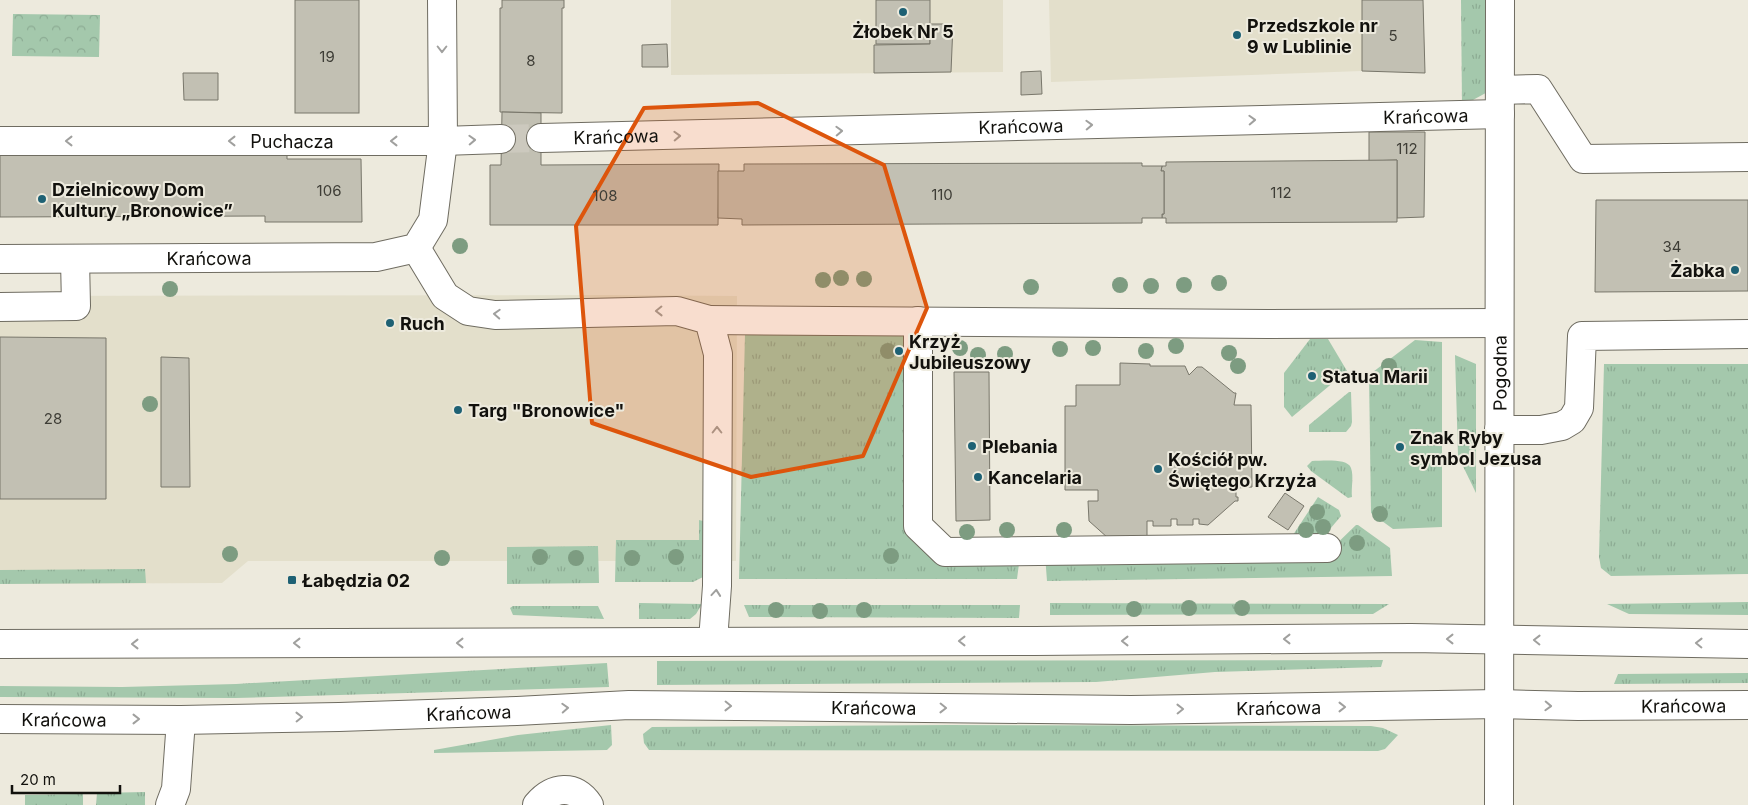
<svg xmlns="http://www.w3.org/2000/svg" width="1748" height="805" font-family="Inter,sans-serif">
<defs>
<pattern id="grass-tufts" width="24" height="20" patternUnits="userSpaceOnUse" patternTransform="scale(1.25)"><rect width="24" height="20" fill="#a4c8ac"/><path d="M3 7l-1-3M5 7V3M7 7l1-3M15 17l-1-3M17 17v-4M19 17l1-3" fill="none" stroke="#8cab93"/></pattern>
<pattern id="park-crowns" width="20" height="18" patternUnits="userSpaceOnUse" patternTransform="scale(1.25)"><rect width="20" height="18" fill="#a4c8ac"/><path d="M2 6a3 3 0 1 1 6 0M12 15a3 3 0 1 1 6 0" fill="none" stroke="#8cab93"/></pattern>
</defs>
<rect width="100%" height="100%" fill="#edeadd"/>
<g fill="#e3dfcb">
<polygon points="671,0 1003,0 1003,72 671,75"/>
<polygon points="1049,0 1423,0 1425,73 1362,71 1051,82"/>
<polygon points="608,295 737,296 736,561 248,561 222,583 0,584 0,296"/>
</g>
<g fill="url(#grass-tufts)">
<polygon points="1461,0 1491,0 1493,89 1462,106"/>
<polygon points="904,332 907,534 939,559 1020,556 1017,579 739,579 745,334"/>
<polygon points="1310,339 1328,339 1347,371 1292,417 1284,407 1284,373"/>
<polygon points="1415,340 1442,342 1442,527 1393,529 1371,513 1369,375"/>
<polygon points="1455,355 1476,364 1476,493 1458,456"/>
<polygon points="1604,364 1748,364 1748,574 1611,576 1601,568 1599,557"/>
<polygon points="1349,392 1351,392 1352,422 1351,426 1346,432 1309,432 1309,425"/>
<path d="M1312,461C1322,461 1348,458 1351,468C1354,476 1351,488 1352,497L1348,498L1311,471L1307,466Z"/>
<polygon points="1318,497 1339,510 1341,516 1325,535 1293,535"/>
<polygon points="699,520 703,521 707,529 706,570 703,577 693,582 615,582 616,540 699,540"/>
<polygon points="1356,525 1358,525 1390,548 1392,576 1047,581 1045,555 1324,556"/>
<polygon points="598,546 599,583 507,584 507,547"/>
<polygon points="145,569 146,583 0,584 0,570"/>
<polygon points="1748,602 1748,615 1629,614 1607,604"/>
<polygon points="639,603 702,604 696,614 690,619 639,619"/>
<polygon points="1050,603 1389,604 1373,614 1050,615"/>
<polygon points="744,605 1020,605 1019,618 749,617"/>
<polygon points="513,606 598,606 604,619 513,615 510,608"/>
<polygon points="1383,660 1381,667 1215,672 1096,682 657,685 657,661"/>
<polygon points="607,663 609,687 235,698 0,697 0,686 122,687 236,684"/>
<polygon points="1748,673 1748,683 1614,684 1618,674"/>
<polygon points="611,725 612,745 607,750 434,753 434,750 518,735"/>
<polygon points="949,725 1371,726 1383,728 1398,735 1385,749 1378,751 649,750 644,743 643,734 652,727"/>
<polygon points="145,792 145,805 96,805 97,793"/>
<polygon points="83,794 83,805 5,805 25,805 25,795"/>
</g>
<polygon fill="url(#park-crowns)" points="13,14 100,15 99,57 12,56"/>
<g fill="#c2c0b3" stroke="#79776b">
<rect x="295" y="0" width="64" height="113"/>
<polygon points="502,0 564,0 564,8 562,8 562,113 500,112 500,8 502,8"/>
<rect x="876" y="0" width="54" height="44"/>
<polygon points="1362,0 1423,0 1425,73 1362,71"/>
<polygon points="930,24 953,24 951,72 874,73 874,45 930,44"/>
<polygon points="667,44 668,67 642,67 642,45"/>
<polygon points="1041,71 1042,94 1021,95 1021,72"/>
<polygon points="183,73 218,73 218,100 184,100"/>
<polygon points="502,112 541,113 541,165 719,164 718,225 490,225 490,165 501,165"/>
<polygon points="1369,132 1425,132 1424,217 1397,218 1397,160 1369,161"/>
<polygon points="287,151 287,159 361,159 362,222 265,222 265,216 0,217 0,152"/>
<polygon points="1397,160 1397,222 1166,223 1166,218 1162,218 1162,214 1164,214 1164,171 1161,171 1162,166 1166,166 1166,162"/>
<polygon points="1142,163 1142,166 1162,166 1161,171 1164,171 1164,214 1162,214 1162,218 1142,218 1142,223 742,225 742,219 718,218 718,171 744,171 744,164"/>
<polygon points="1596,200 1748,200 1748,291 1595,292"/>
<polygon points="0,337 106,338 106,499 0,499"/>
<polygon points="161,357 189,358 190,487 161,487"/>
<polygon points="1120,363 1150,364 1150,366 1185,366 1189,375 1197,367 1202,367 1234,393 1236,393 1234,405 1251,405 1252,487 1236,488 1236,497 1238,497 1238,501 1235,501 1208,525 1199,524 1199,519 1193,519 1193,525 1177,525 1177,519 1171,519 1171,526 1153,526 1153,521 1147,521 1147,538 1108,538 1089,521 1088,501 1098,501 1098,490 1065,490 1065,406 1076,406 1076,385 1120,385"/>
<polygon points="954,372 989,372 990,520 956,521"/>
<polygon points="1285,493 1304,506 1288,530 1268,517"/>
</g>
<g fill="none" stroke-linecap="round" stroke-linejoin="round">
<polyline stroke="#ccc9be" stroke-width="28" stroke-dasharray="28 14" stroke-linecap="butt" points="501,139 541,138"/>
<g stroke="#6f6c61" stroke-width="30">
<g id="minor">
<polyline points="1501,90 1538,89 1583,159 1748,157"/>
<path id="s1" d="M541,138L1500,114"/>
<path id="s2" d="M0,141H443L501,139"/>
<polyline points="416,248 445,296 468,311 495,315 677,311 709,320 718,354 717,586 713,641"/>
<path id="s3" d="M0,259L376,257L416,248L433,220L443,141L442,0"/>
<polyline points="0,307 76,306 75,259"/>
<polyline points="709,320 1267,324 1499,323"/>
<polyline points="918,321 918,526 945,552 1327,548"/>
<polyline points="1499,430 1541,430 1562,426 1572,420 1579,408 1582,336 1748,334"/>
<polyline points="170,805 176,789 181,720"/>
<path d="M537,805C553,786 575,784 589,805"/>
<path id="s4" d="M1499,805L1500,0"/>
</g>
</g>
<g stroke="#6f6c61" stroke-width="30">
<g id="major">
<polyline points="0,644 1035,641 1411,638 1748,644"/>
<path id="s5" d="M0,719L181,720L339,717L517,711L629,705L1131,710L1499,704L1578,706L1748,705"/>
</g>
</g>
<use href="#minor" stroke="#fff" stroke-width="28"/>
<use href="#major" stroke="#fff" stroke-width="28"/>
</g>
<g fill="#7d9c81">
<circle cx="460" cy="246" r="8"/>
<circle cx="841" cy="278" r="8"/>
<circle cx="864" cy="279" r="8"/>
<circle cx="823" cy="280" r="8"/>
<circle cx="1219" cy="283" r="8"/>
<circle cx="1120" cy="285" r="8"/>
<circle cx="1184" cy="285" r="8"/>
<circle cx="1151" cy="286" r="8"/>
<circle cx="1031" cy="287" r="8"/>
<circle cx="170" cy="289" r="8"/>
<circle cx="1176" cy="346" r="8"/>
<circle cx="960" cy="348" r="8"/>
<circle cx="1093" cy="348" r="8"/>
<circle cx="1060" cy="349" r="8"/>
<circle cx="888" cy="351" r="8"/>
<circle cx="1146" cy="351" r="8"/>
<circle cx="1229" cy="353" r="8"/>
<circle cx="1005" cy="354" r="8"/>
<circle cx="978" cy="355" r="8"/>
<circle cx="1238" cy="366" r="8"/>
<circle cx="1389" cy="366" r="8"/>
<circle cx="150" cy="404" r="8"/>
<circle cx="1317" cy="512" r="8"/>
<circle cx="1380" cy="514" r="8"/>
<circle cx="1323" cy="527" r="8"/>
<circle cx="1007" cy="530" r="8"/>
<circle cx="1064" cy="530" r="8"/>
<circle cx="1306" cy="530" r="8"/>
<circle cx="967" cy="532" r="8"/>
<circle cx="1357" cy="543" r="8"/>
<circle cx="230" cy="554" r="8"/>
<circle cx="891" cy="556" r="8"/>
<circle cx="540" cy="557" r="8"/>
<circle cx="676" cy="557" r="8"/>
<circle cx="442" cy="558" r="8"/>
<circle cx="576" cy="558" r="8"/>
<circle cx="632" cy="558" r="8"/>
<circle cx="1189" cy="608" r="8"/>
<circle cx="1242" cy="608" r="8"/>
<circle cx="1134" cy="609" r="8"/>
<circle cx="776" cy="610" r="8"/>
<circle cx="864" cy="610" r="8"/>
<circle cx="820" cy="611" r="8"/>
</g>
<defs><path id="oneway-chevron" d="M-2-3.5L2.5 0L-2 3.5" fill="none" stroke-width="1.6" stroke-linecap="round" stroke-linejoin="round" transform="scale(1.25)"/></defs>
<g stroke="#a0a09e">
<use href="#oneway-chevron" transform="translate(442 49) rotate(90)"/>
<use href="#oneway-chevron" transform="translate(1252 120) rotate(-2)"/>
<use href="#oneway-chevron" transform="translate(1089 125) rotate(-2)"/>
<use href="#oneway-chevron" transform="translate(839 131) rotate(-2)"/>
<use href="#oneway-chevron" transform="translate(677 136) rotate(-2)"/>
<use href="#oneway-chevron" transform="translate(472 140) rotate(-2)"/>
<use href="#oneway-chevron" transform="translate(69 141) rotate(180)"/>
<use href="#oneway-chevron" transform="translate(232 141) rotate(180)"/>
<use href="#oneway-chevron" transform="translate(394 141) rotate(-180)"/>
<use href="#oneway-chevron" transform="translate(659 311) rotate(179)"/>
<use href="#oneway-chevron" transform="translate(497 314) rotate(-177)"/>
<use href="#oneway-chevron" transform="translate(717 430) rotate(-90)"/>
<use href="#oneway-chevron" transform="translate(716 593) rotate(-85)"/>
<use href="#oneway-chevron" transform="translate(1287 639) rotate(180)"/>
<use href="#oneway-chevron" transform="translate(1450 639) rotate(-180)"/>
<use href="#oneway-chevron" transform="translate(1537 640) rotate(-179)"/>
<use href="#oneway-chevron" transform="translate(962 641) rotate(-180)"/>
<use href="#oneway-chevron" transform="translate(1125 641) rotate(180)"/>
<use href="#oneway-chevron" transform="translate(297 643) rotate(180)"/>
<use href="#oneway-chevron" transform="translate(460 643) rotate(180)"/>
<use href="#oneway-chevron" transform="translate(1699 643) rotate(-179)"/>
<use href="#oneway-chevron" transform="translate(135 644) rotate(180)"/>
<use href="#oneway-chevron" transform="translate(728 706) rotate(1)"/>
<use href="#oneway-chevron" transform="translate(1548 706) rotate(2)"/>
<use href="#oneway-chevron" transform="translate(1342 707)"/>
<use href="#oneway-chevron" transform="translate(565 708) rotate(-3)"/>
<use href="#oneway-chevron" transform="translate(943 708) rotate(1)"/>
<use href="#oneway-chevron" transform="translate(1180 709) rotate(-1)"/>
<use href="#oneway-chevron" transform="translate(299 717) rotate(-1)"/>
<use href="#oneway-chevron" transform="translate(136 719)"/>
</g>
<path fill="#dd550c" fill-opacity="0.2" stroke="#dd550c" stroke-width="4" stroke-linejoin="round" d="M758,103L884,165L927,308L863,456L751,477L592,423L576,226L644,108Z"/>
<g fill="#1e6174" stroke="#edeadd" stroke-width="2">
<circle cx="903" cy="12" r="5"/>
<circle cx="1237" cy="35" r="5"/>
<circle cx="42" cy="199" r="5"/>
<circle cx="1735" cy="270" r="5"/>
<circle cx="390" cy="323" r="5"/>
<circle cx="899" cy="351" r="5"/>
<circle cx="1312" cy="376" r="5"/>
<circle cx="458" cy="410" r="5"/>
<circle cx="972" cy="446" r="5"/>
<circle cx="1400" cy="447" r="5"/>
<circle cx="1158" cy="469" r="5"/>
<circle cx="978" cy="477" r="5"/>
<rect x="287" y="575" width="10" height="10" rx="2.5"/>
</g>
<g text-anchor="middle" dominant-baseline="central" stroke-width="4" stroke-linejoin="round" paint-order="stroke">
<g font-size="15" fill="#3e3d36">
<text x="1393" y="35">5</text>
<text x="327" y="56">19</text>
<text x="531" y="60">8</text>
<text x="1407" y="148">112</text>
<text x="329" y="190">106</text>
<text x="1281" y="192">112</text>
<text x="942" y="194">110</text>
<text x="605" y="195">108</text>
<text x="1672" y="246">34</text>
<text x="53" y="418">28</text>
</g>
<g font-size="18" font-weight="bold" fill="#12110d" stroke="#edeadd" text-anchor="start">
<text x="1247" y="25">Przedszkole nr<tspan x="1247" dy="21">9 w Lublinie</tspan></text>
<text x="903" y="31" text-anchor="middle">Żłobek Nr 5</text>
<text x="52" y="189">Dzielnicowy Dom<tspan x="52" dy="21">Kultury „Bronowice”</tspan></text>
<text x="1725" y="270" text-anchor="end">Żabka</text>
<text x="400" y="323">Ruch</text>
<text x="909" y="341">Krzyż<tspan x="909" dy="21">Jubileuszowy</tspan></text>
<text x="1322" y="376">Statua Marii</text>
<text x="468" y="410">Targ "Bronowice"</text>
<text x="1410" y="437">Znak Ryby<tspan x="1410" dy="21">symbol Jezusa</tspan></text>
<text x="982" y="446">Plebania</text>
<text x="1168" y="459">Kościół pw.<tspan x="1168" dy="21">Świętego Krzyża</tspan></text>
<text x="988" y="477">Kancelaria</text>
<text x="302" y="580">Łabędzia 02</text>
</g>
<g font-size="18" fill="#12110d" stroke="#edeadd">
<text stroke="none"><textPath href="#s1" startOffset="885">Krańcowa</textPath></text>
<text stroke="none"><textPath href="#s1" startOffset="480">Krańcowa</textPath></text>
<text stroke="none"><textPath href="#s1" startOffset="75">Krańcowa</textPath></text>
<text stroke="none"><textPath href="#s2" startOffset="292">Puchacza</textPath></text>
<text stroke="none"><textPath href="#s3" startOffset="209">Krańcowa</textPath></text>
<text stroke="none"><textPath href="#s4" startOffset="432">Pogodna</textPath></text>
<text stroke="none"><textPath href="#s5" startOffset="1684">Krańcowa</textPath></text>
<text stroke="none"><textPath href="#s5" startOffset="874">Krańcowa</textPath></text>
<text stroke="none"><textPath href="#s5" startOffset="1279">Krańcowa</textPath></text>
<text stroke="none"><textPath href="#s5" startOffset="469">Krańcowa</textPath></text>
<text stroke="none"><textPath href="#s5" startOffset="64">Krańcowa</textPath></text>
</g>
</g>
<path d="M12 785v8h108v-8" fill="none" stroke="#12110d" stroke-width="2.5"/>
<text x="20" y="785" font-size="15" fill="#12110d" stroke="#edeadd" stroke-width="4" paint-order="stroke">20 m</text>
</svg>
